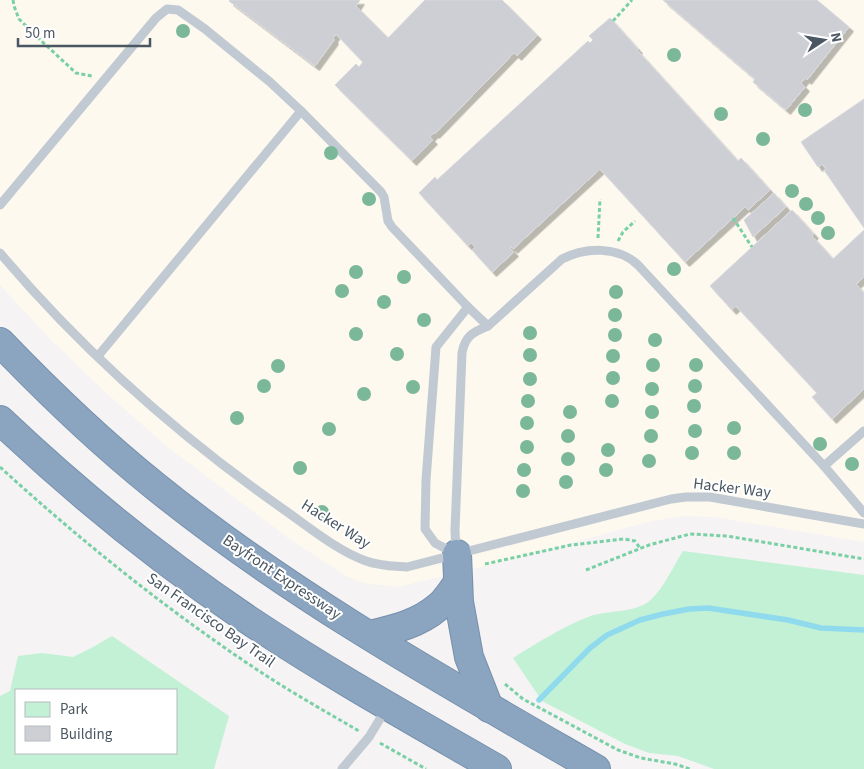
<svg xmlns="http://www.w3.org/2000/svg" width="864" height="769" font-family="'Source Sans 3',sans-serif">
<defs>
<filter id="shadow"><feDropShadow dx="4.5" dy="4.5" stdDeviation="0" flood-color="#0004"/></filter>
</defs>
<rect width="100%" height="100%" fill="#f5f3f3"/>
<polygon fill="#fdf9ef" points="0,0 864,0 864,542 713,517 684,516 652,521 481,567 398,587 363,583 346,576 288,538 170,449 105,392 49,338 0,285"/>
<g fill="#c3f1d5" fill-rule="evenodd">
<path d="M683,551L864,575V769H714L678,756L649,753L625,744L542,701L513,658C537,643 562,627 588,617C606,610 634,613 648,602C662,592 674,565 683,551Z"/>
<path d="M112,636L229,716L214,769H0V696L10,691L18,656L42,653L73,657L93,647ZM176,690V753H16V690Z"/>
</g>
<g fill="none" stroke-linecap="round" stroke-linejoin="round">
<polyline stroke="#90daee" stroke-width="5.5" points="539,700 590,648 607,635 640,620 663,614 689,609 708,608 788,620 821,628 864,630"/>
</g>
<g fill="#cdcfd5" stroke="#d7d9de" filter="url(#shadow)">
<polygon points="230,0 360,0 356,6 388,38 425,0 502,0 537,35 517,56 514,53 510,57 435,134 434,133 430,137 433,140 412,161 335,85 356,64 359,67 363,62 336,34 333,38 334,40 315,66 229,1"/>
<polygon points="663,0 817,0 849,27 807,80 805,78 801,83 805,87 786,110 753,82 755,79"/>
<polygon points="610,18 638,49 637,50 738,161 741,158 770,190 748,210 745,207 685,262 600,169 513,249 511,246 510,248 514,252 492,272 472,250 475,247 471,243 468,246 419,193 435,177 437,180 588,41 590,43 593,40 589,36"/>
<polygon points="864,99 864,228 824,170 826,169 822,164 818,167 801,142"/>
<polygon points="774,193 786,207 753,237 744,220"/>
<polygon points="792,210 814,234 812,236 833,259 864,230 864,277 856,284 864,293 864,389 832,419 812,397 817,393 736,306 732,310 710,286"/>
</g>
<g fill="none" stroke-linecap="round" stroke-linejoin="round">
<g stroke="#7690ad" stroke-width="30">
<g id="highway">
<path d="M0,342C49,393 100,442 155,486C291,596 445,682 596,769"/>
<path d="M0,420C76,492 157,558 244,617C326,672 412,720 497,769"/>
<polyline points="457,554 459,602 469,657 489,708"/>
<path d="M370,635C395,629 418,624 438,607C446,601 452,590 458,583"/>
</g>
</g>
<g stroke="#7ad0a6" stroke-width="3" stroke-dasharray="4 2.5" stroke-linecap="butt">
<polyline points="13,0 14,6 19,19 35,35 76,73 92,76"/>
<polyline points="613,21 632,0"/>
<polyline points="733,218 752,247"/>
<polyline points="598,238 600,199"/>
<polyline points="618,241 623,232 635,221"/>
<path d="M0,467C81,541 167,610 259,671C291,692 326,712 359,731"/>
<polyline points="485,564 571,545 624,539 635,541 640,548"/>
<polyline points="586,570 649,545 690,534 727,536 864,559"/>
<polyline points="505,684 523,699 618,750 641,758 675,764 690,769"/>
<polyline points="380,743 426,769"/>
</g>
<g stroke="#c1cad2" stroke-width="9">
<polyline points="0,205 156,18 167,9 178,10 205,29 270,82 301,111 381,192 384,197 388,221 392,227 468,307 488,326"/>
<path d="M0,253C82,350 179,436 283,509C309,527 336,550 366,561C379,566 394,566 407,567L671,499L686,497H710L864,524"/>
<polyline points="98,356 301,111"/>
<polyline points="824,466 864,431"/>
<path d="M456,552L455,530L462,353C465,336 473,332 488,326L562,259C586,247 618,246 638,265L824,466L864,513"/>
<polyline points="454,553 435,543 425,529 426,480 436,347 468,307"/>
<polyline points="342,769 369,737 386,709"/>
</g>
<use href="#highway" stroke="#8ba5c1" stroke-width="28"/>
</g>
<g fill="#7bb799">
<circle cx="183" cy="31" r="7"/>
<circle cx="674" cy="55" r="7"/>
<circle cx="805" cy="110" r="7"/>
<circle cx="721" cy="114" r="7"/>
<circle cx="763" cy="139" r="7"/>
<circle cx="331" cy="153" r="7"/>
<circle cx="792" cy="191" r="7"/>
<circle cx="369" cy="199" r="7"/>
<circle cx="806" cy="204" r="7"/>
<circle cx="818" cy="218" r="7"/>
<circle cx="828" cy="233" r="7"/>
<circle cx="674" cy="269" r="7"/>
<circle cx="356" cy="272" r="7"/>
<circle cx="404" cy="277" r="7"/>
<circle cx="342" cy="291" r="7"/>
<circle cx="616" cy="292" r="7"/>
<circle cx="384" cy="302" r="7"/>
<circle cx="615" cy="315" r="7"/>
<circle cx="424" cy="320" r="7"/>
<circle cx="530" cy="333" r="7"/>
<circle cx="356" cy="334" r="7"/>
<circle cx="615" cy="335" r="7"/>
<circle cx="655" cy="340" r="7"/>
<circle cx="397" cy="354" r="7"/>
<circle cx="530" cy="355" r="7"/>
<circle cx="613" cy="356" r="7"/>
<circle cx="653" cy="365" r="7"/>
<circle cx="696" cy="365" r="7"/>
<circle cx="278" cy="366" r="7"/>
<circle cx="613" cy="378" r="7"/>
<circle cx="530" cy="379" r="7"/>
<circle cx="264" cy="386" r="7"/>
<circle cx="695" cy="386" r="7"/>
<circle cx="413" cy="387" r="7"/>
<circle cx="652" cy="389" r="7"/>
<circle cx="364" cy="394" r="7"/>
<circle cx="528" cy="401" r="7"/>
<circle cx="612" cy="401" r="7"/>
<circle cx="694" cy="406" r="7"/>
<circle cx="570" cy="412" r="7"/>
<circle cx="652" cy="412" r="7"/>
<circle cx="237" cy="418" r="7"/>
<circle cx="527" cy="423" r="7"/>
<circle cx="734" cy="428" r="7"/>
<circle cx="329" cy="429" r="7"/>
<circle cx="695" cy="431" r="7"/>
<circle cx="568" cy="436" r="7"/>
<circle cx="651" cy="436" r="7"/>
<circle cx="820" cy="444" r="7"/>
<circle cx="527" cy="447" r="7"/>
<circle cx="608" cy="450" r="7"/>
<circle cx="692" cy="453" r="7"/>
<circle cx="734" cy="453" r="7"/>
<circle cx="568" cy="459" r="7"/>
<circle cx="649" cy="461" r="7"/>
<circle cx="852" cy="464" r="7"/>
<circle cx="300" cy="468" r="7"/>
<circle cx="524" cy="470" r="7"/>
<circle cx="606" cy="470" r="7"/>
<circle cx="566" cy="482" r="7"/>
<circle cx="523" cy="491" r="7"/>
<circle cx="322" cy="512" r="7"/>
</g>
<g text-anchor="middle" dominant-baseline="central" stroke-width="4" stroke-linejoin="round" paint-order="stroke">
<g font-size="16" fill="#4a5661" stroke="#fff">
<text transform="translate(732 488) rotate(7)">Hacker Way</text>
<text transform="translate(336 524) rotate(32)">Hacker Way</text>
<text transform="translate(282 577) rotate(34)">Bayfront Expressway</text>
<text transform="translate(211 620) rotate(35)">San Francisco Bay Trail</text>
</g>
</g>
<rect x="15" y="689" width="162" height="65" fill="#ffffff" stroke="#b7bbc0"/>
<rect x="25" y="702" width="25" height="15" fill="#c3f1d5" stroke="#b7bbc0"/>
<text x="60" y="714" font-size="15" fill="#4a5661">Park</text>
<rect x="25" y="726" width="25" height="15" fill="#cdcfd5" stroke="#b7bbc0"/>
<text x="60" y="739" font-size="15" fill="#4a5661">Building</text>
<g transform="translate(824 40) rotate(78)" stroke="#ffffff" stroke-width="4" paint-order="stroke">
<path d="M0-4L9 19L0 12L-9 19Z" fill="#4a5661"/>
<text y="-8" font-size="14" font-weight="bold" text-anchor="middle" fill="#4a5661">N</text>
</g>
<path d="M18 38v8h132v-8" fill="none" stroke="#4a5661" stroke-width="2.5"/>
<text x="25" y="38" font-size="15" fill="#4a5661" stroke="#ffffff" stroke-width="4" paint-order="stroke">50 m</text>
</svg>
